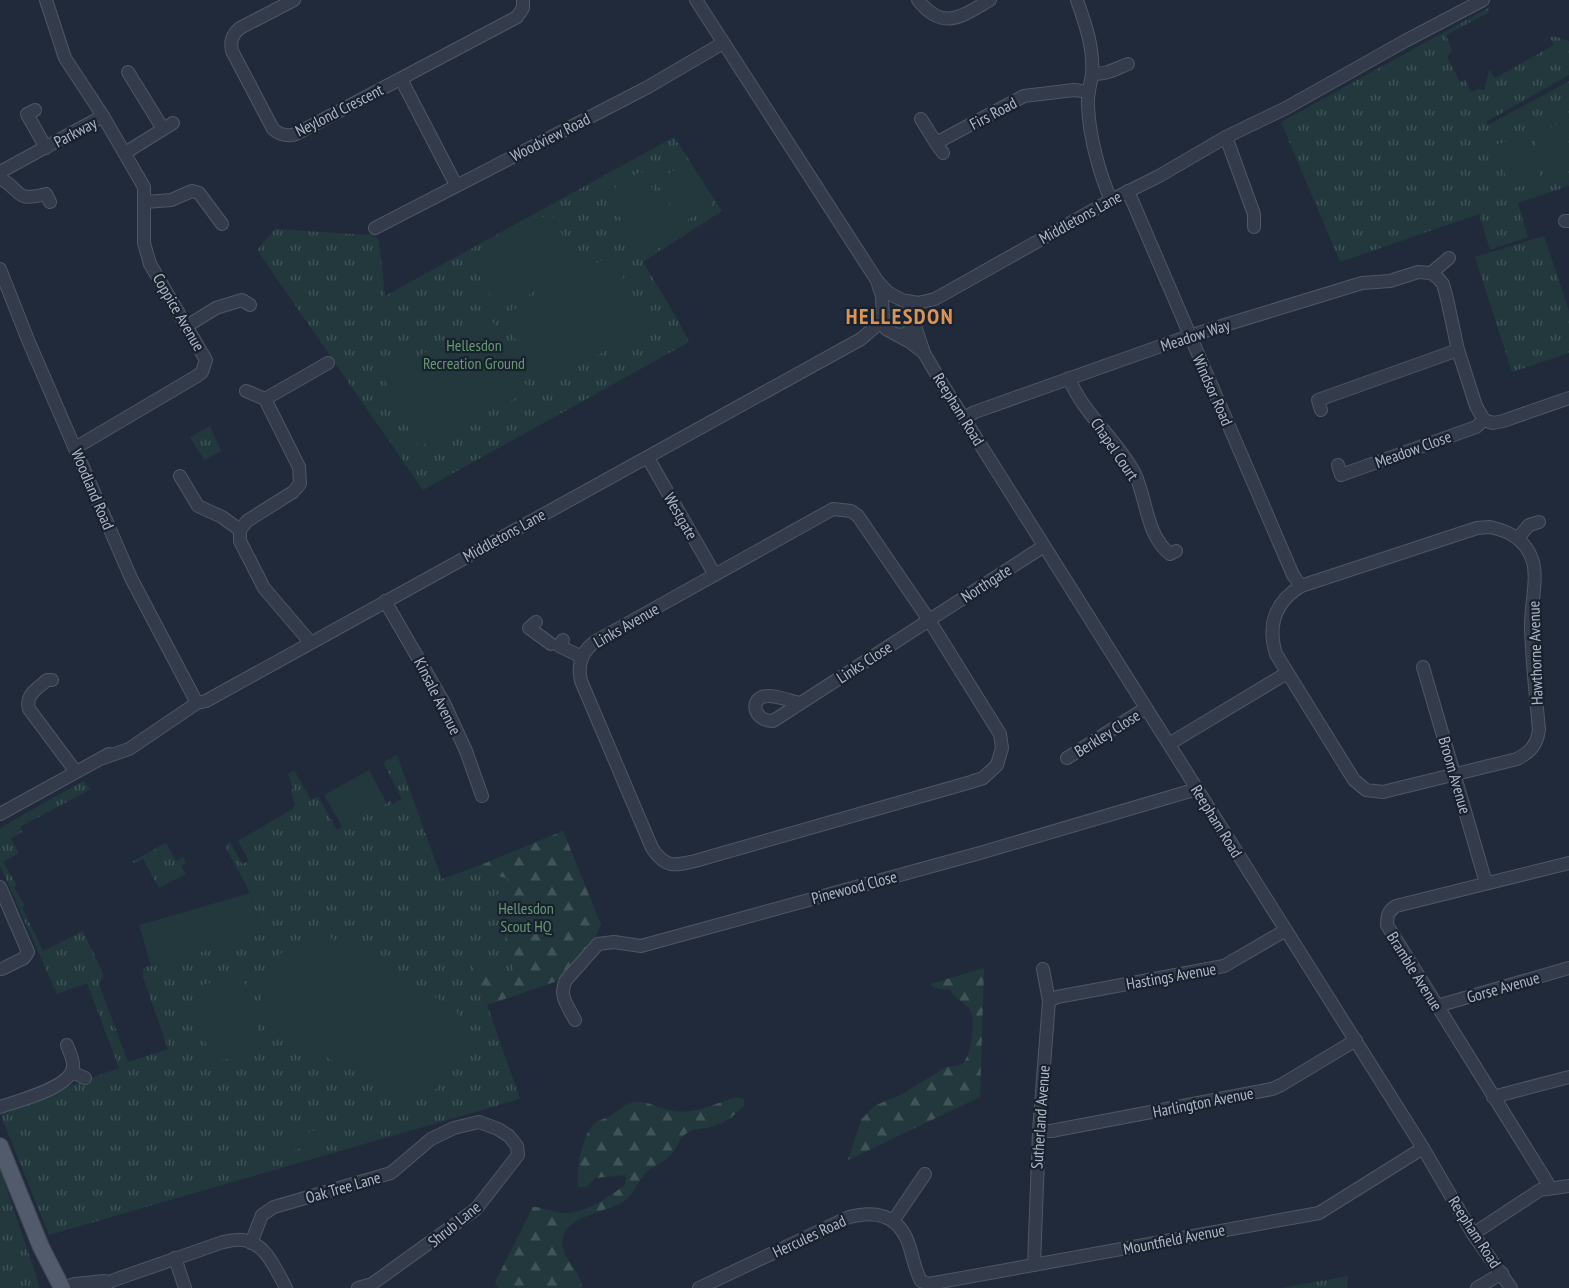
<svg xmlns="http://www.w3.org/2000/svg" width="1569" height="1288" font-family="'PT Sans Narrow',sans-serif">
<defs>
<pattern id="grass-tufts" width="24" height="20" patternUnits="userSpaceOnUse" patternTransform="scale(1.5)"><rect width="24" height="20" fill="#22383c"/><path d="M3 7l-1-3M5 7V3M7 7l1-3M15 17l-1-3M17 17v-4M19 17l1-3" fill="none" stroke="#405357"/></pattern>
<pattern id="forest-firs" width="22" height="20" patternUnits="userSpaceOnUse" patternTransform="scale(1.5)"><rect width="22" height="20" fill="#22383c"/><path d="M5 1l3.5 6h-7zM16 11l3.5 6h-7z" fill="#405357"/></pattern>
</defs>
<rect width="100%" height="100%" fill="#202a3b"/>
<g fill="url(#grass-tufts)">
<polygon points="1490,7 1488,13 1446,35 1452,51 1447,57 1460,82 1465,80 1471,92 1478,89 1484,90 1489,71 1490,70 1495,78 1554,45 1550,38 1553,36 1569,41 1569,75 1486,122 1488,125 1569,81 1569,186 1518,203 1528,237 1490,250 1479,214 1340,262 1281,122"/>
<polygon points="674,137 722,211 643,262 675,315 689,342 423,490 257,250 275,229 367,235 373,232 379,241 385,296"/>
<polygon points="1544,236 1569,311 1569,353 1512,372 1475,257"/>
<circle cx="899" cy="317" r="12"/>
<polygon points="210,426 221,451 204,460 190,437"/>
<polygon points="397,755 442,879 483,864 563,831 601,925 557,981 487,1005 520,1099 49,1235 1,1116 6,1109 119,1068 87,983 57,994 0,866 0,828 83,781 91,789 20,827 22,832 11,839 19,853 3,862 17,885 14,887 25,906 22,907 43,951 83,931 102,971 103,977 99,984 128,1062 168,1049 143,977 143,968 262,934 250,893 225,846 230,842 242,864 249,861 238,841 293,809 295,804 291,791 293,788 288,774 294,770 311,800 318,796 337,830 390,801 392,804 402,799 383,762"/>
<polygon points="166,843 176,861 183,857 186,863 181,866 186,874 159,888 143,859 134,863 133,861"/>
<polygon points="0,1169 39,1284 39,1288 0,1288"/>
<polygon points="1348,1276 1347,1288 1280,1288"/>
</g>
<g fill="url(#forest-firs)">
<path d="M563,831L601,925L592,944L557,981L487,1005L470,958L474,957C487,963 496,976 508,979L515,975L505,942L506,929C524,924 537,935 554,937L561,918L555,911L537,900L518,905L490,909C490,897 499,893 508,887L510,882L507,878L486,874L483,864Z"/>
<path d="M984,968L980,1097L848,1160L861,1120L874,1106L902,1094L946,1067L961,1065C963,1062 966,1060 967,1057C972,1048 975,1019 970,1010C965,1002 955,999 950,990L935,988L930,984Z"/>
<path d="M736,1097L744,1099V1106C736,1114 725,1123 714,1126C705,1129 692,1128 684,1135C679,1139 678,1146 674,1151C666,1162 659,1163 649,1170C639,1178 634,1195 623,1202C608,1211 570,1216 564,1234C556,1257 581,1268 582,1288H498L495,1282L533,1207C546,1207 556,1214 565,1213C587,1213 608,1197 625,1185L626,1175L595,1178L587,1187H578C575,1172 583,1131 596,1122C602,1119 608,1118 613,1114C620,1109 625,1105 633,1102C645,1099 657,1108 669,1110C691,1116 715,1104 736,1097Z"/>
</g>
<g fill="#22383c">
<polygon points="1562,123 1569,144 1569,170 1546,177 1532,133"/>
<polygon points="1526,135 1541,179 1510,189 1496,145"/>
<polygon points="687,162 713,204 682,223 656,182"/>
<polygon points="641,171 681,234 645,257 605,194"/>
<polygon points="550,213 580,266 499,311 470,258"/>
<polygon points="611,255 650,326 542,386 502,316"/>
<polygon points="491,318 529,391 419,447 382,375"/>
<polygon points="369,770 387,803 343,828 324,795"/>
<polygon points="250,893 262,934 151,966 139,925"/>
<polygon points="325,935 456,1009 465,1036 460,1063 434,1091 402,1096 277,1032 261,1002 270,965 291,943"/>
<polygon points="242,974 263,1049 211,1063 191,988"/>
<polygon points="332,1125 336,1138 284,1153 280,1141"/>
</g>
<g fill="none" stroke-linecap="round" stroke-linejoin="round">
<g stroke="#4e5765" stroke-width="14">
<g id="minor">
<polyline points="46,0 65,58 103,116 144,187 144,243 150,264 206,360 202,372 197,376 75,448"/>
<path d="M294,0L240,28C232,35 230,41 232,51L273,129C280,135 287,137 296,134L517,17L523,8V0"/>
<path d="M696,0L876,279C880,284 884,289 889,293C903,303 923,302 915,326L905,334L898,335"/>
<path d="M918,0C943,32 962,16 990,0"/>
<path d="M1077,0C1085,23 1094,48 1092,73C1091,84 1087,94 1088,105C1089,135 1099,173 1111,200"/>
<polyline points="128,72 163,129"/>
<path d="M1092,73C1104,76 1117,68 1128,64"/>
<polyline points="401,79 456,185"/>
<polyline points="35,110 27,114 46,148"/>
<polyline points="921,119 936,143"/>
<polyline points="1226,137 1254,214 1254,227"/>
<polyline points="125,153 173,123"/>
<polyline points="943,153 936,143 1024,96 1074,90 1089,92"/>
<polyline points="0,172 103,116"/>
<path d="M0,178C24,192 14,202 46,194L50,202"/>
<polyline points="1128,191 1293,575 1301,586"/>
<polyline points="145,202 171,200 192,191 199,193 222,224"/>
<polyline points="1565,221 1569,221"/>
<polyline points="375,228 648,87 723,43"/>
<polyline points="0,269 28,340 131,578 197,703"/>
<polyline points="1431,273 1449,258"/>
<polyline points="878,284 882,296 883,324 886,329 910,342 923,352"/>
<polyline points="907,301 918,303 935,299 1111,200 1159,176 1226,137 1286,108 1405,41 1483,0"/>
<polyline points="187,326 216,308 242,300 250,305"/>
<polyline points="915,326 924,353 941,382 1423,1148 1473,1234 1511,1288"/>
<path d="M1069,378C1083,414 1117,439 1135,474C1147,500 1146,535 1170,554L1176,551"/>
<polyline points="246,391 265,399"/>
<polyline points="1321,410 1318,400 1458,350"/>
<polyline points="964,418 975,412 1189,336 1362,283 1390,281 1418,272 1431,273 1438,278 1443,284 1447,299 1458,350 1476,406 1484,420 1493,423 1503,421 1569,398"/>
<polyline points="648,458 715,575"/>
<polyline points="1338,465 1341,475 1476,427 1484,420"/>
<polyline points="180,476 198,506 222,517 240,530"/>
<path d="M833,509L851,511L858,516L929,620L1000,734L1002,748L997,765L983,778L971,782L695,861C674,866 665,868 652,848L581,681C577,664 582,651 596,641Z"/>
<path d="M1490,527C1509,531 1525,539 1532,559C1539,577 1530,608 1531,628C1532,662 1536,696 1539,730C1537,745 1530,752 1517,759L1383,792L1366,790L1354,780L1276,654C1267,625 1275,602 1301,586L1477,528Z"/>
<polyline points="1518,538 1529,525 1539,522"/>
<polyline points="385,601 444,703 466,751 482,796"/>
<polyline points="536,622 529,628 551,644"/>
<polyline points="563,640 559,646 582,657"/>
<polyline points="310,642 264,588 240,541 240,530 247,521 293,492 300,484 299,467 265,399 328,363"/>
<polyline points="1423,667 1486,883"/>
<path d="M52,680H47C37,689 25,695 29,709L76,772"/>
<path d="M800,703C790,701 771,693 762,697C749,703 756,721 773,721L1044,546"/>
<polyline points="1169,744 1287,673"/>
<polyline points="103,758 129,749 197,703 206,701 861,339 876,326 882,316"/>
<polyline points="1067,758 1146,708"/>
<polyline points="0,814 109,754"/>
<polyline points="0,887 28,952 24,958 2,969"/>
<polyline points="1049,1001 1057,997 1224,966 1286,930"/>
<polyline points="1437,1006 1569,968"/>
<path d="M575,1020C568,1006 558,996 566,980L598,944L614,942L641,946L980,853L1197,789"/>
<polyline points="72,1072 85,1078"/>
<polyline points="1493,1097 1569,1077"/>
<path d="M0,1107C17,1101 71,1088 73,1067C74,1060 69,1051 67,1045"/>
<polyline points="1039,1131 1051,1131 1272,1089 1281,1085 1356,1040"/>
<path d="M1549,1188L1547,1182L1387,925C1387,916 1388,911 1396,906L1569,863"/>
<polyline points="893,1221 925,1174"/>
<polyline points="1473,1234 1540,1190 1569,1186"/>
<polyline points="251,1243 262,1215 274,1207 391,1173 431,1139 454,1128 479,1122 498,1129 509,1136 517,1146 518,1155 476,1209 372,1284 358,1288"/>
<polyline points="175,1258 185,1288"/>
<polyline points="1034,1265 1039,1131 1049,1001 1043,969"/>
<polyline points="921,1281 929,1284 1319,1213 1423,1148"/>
<polyline points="62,1288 75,1284 105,1281"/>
<path d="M95,1288L114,1280L223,1242C229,1241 237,1239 243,1240C266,1243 276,1270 286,1288"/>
<path d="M699,1288L849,1217C876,1210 899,1215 909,1245C913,1257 915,1270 921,1281"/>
<polyline points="1477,1288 1502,1273"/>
</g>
</g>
<g stroke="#3d4554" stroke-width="18">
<polyline id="major" points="0,1146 41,1247 62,1288"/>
</g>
<use href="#minor" stroke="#343c4b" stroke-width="12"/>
<use href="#major" stroke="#515b6b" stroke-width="16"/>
</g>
<g text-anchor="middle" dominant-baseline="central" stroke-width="4.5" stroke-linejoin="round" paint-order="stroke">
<g font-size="16" fill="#aeb7c7" stroke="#19212f">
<text transform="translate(339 110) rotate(-27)">Neylond Crescent</text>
<text transform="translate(993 113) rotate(-28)">Firs Road</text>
<text transform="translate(75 132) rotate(-28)">Parkway</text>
<text transform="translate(550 137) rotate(-27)">Woodview Road</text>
<text transform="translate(1080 217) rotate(-29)">Middletons Lane</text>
<text transform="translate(179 312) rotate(60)">Coppice Avenue</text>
<text transform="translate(1195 335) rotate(-18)">Meadow Way</text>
<text transform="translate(1213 390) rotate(66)">Windsor Road</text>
<text transform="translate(959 409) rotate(58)">Reepham Road</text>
<text transform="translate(1115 449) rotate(56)">Chapel Court</text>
<text transform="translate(1413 449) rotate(-20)">Meadow Close</text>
<text transform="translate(93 489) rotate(67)">Woodland Road</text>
<text transform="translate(681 516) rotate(60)">Westgate</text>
<text transform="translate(504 535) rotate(-29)">Middletons Lane</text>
<text transform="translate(986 583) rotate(-33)">Northgate</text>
<text transform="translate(626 625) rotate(-30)">Links Avenue</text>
<text transform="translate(1535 653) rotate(-92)">Hawthorne Avenue</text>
<text transform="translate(864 662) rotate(-33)">Links Close</text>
<text transform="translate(438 696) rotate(63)">Kinsale Avenue</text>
<text transform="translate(1107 733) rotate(-32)">Berkley Close</text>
<text transform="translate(1455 775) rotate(74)">Broom Avenue</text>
<text transform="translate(1217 821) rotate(58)">Reepham Road</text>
<text transform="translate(854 887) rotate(-15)">Pinewood Close</text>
<text transform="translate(1415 971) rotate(58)">Bramble Avenue</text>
<text transform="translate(1171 976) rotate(-10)">Hastings Avenue</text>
<text transform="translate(1503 987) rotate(-16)">Gorse Avenue</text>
<text transform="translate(1203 1102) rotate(-11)">Harlington Avenue</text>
<text transform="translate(1040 1117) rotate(-86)">Sutherland Avenue</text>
<text transform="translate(343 1187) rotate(-16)">Oak Tree Lane</text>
<text transform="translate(454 1224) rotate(-39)">Shrub Lane</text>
<text transform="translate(1475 1232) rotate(57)">Reepham Road</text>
<text transform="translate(809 1236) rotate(-25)">Hercules Road</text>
<text transform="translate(1174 1239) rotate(-11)">Mountfield Avenue</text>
</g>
<g font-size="16" fill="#649972" stroke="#19212f">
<text x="474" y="345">Hellesdon<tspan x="474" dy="18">Recreation Ground</tspan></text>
<text x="526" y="908">Hellesdon<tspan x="526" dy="18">Scout HQ</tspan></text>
</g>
<g font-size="22" font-weight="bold" letter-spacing="1.5" fill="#da9556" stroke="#19212f">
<text x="900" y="316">HELLESDON</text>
</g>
</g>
</svg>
